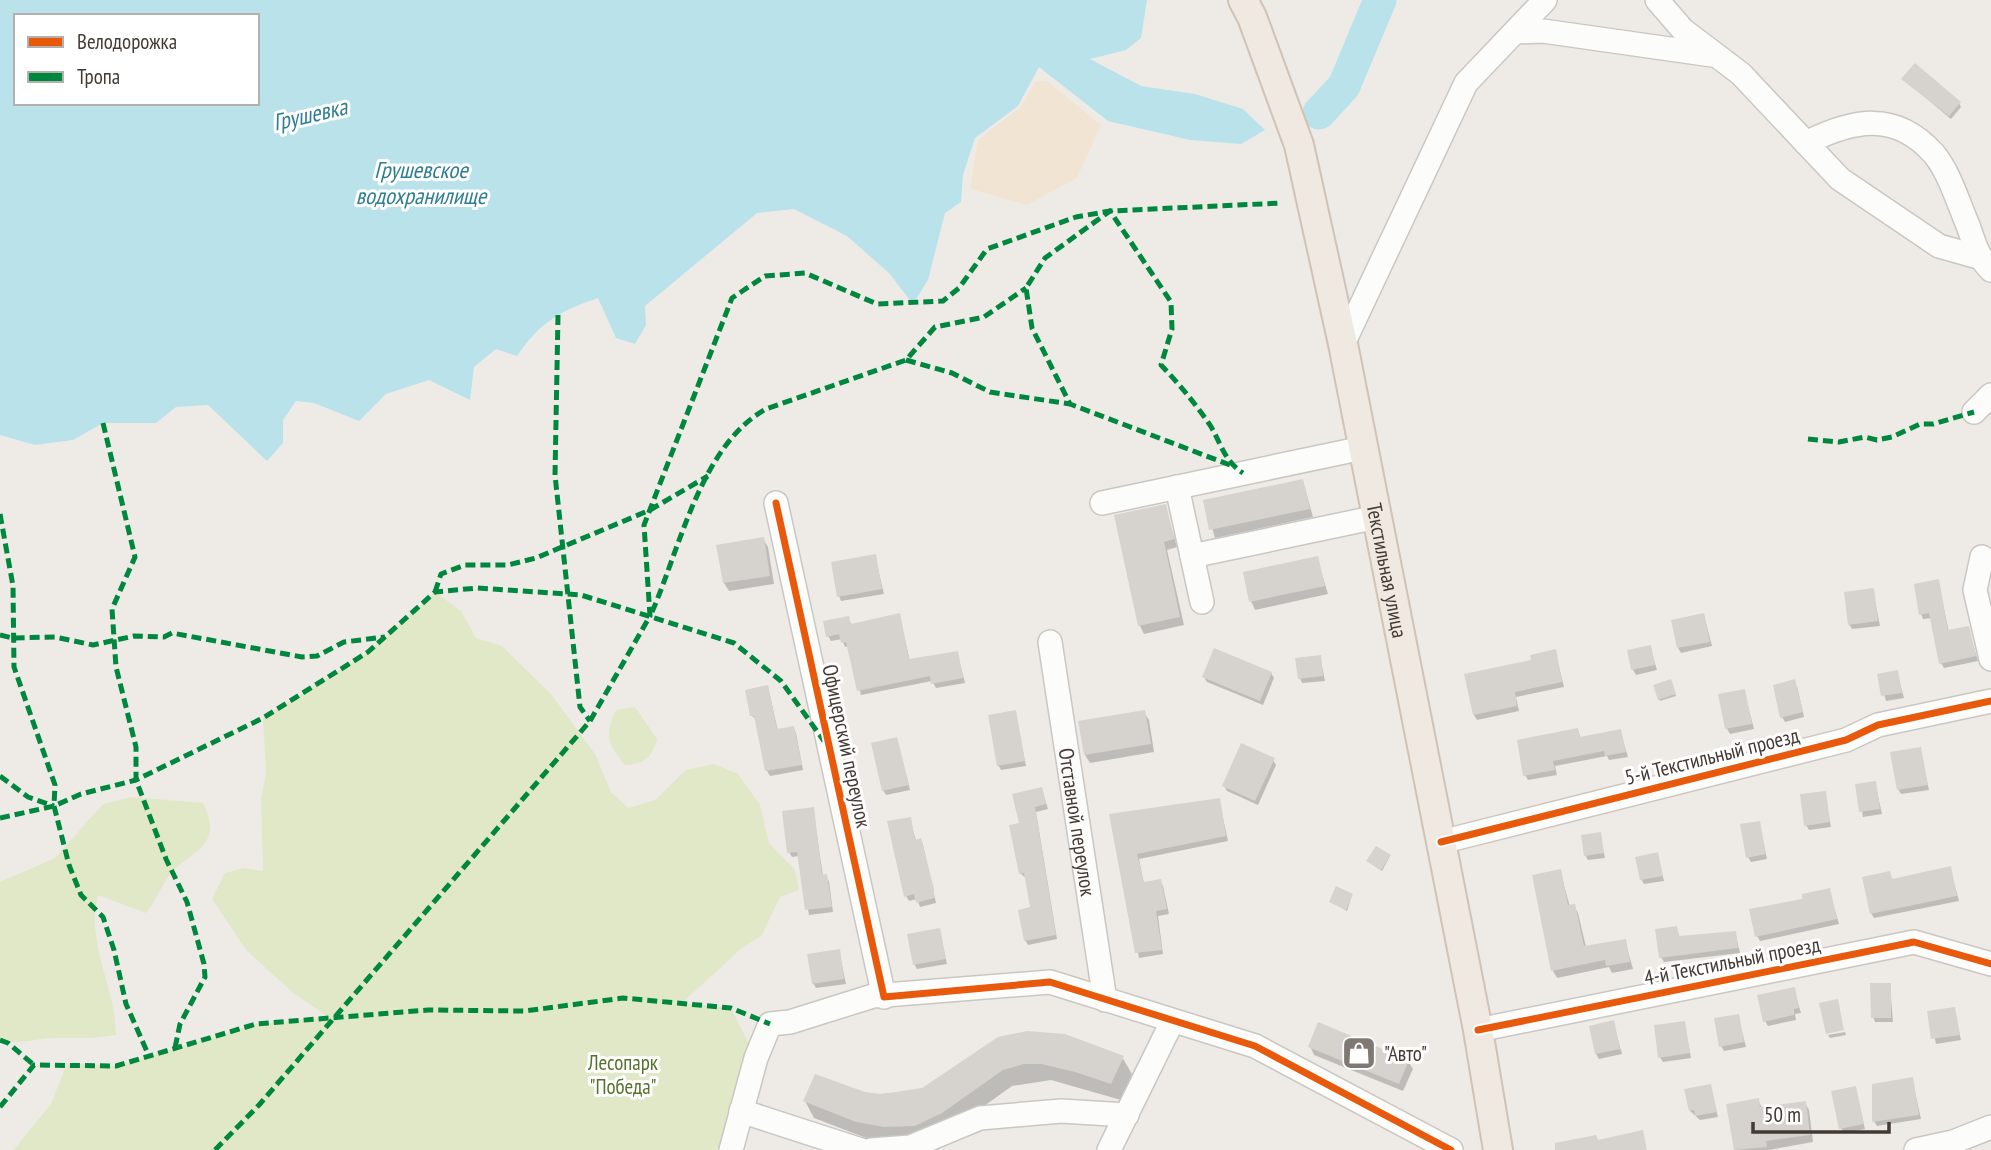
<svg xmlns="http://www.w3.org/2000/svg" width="1991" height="1150" font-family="'PT Sans Narrow',sans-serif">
<rect width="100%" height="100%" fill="#eeebe7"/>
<g fill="#e1e8c8">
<polygon points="435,592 461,611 476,638 502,646 551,694 595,754 611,792 628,808 655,800 686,770 714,764 738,774 760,805 769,843 795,870 799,890 780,897 762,935 742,948 682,1003 731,1008 756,1058 721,1150 13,1150 51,1104 67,1063 116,1066 256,1024 328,1017 292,992 246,950 212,899 225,873 244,868 263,871 261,799 266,773 263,718 368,652"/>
<path d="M635,707L657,739C652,758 644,764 625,765C607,744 604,735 616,710Z"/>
<path d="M132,797L203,803C225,847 191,849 169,876C160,887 156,902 146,913L98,895C85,942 116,988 116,1035C95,1039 77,1038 55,1038C37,1038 17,1046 0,1040V882L55,858L103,804Z"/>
</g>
<polygon fill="#f2e4d2" points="1036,81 1047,81 1101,125 1077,178 1027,205 970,189 978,140 1021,106"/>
<path fill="#b9e2eb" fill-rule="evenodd" d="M0,0H1147L1141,38L1126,50L1090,59L1141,86L1195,94L1243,109L1265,130L1241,144L1190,140L1108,121L1039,67L1018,106L975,138L963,175L961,202L945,213L928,280L913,304L889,273L847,236L794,209L757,213L645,306L646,325L635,344L616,338L598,298C560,311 540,322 517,356L496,349L474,367L470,400L429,380L386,394L359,421L314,403L296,401L283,420V443L267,461L208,405L176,407L156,423H103L73,440L35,445L0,435ZM16,16H257V103H16Z"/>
<g fill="#0003">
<polygon points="1903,79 1959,103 1961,107 1951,119"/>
<polygon points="1303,481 1313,517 1215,538 1205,502"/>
<polygon points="1165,506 1177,547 1167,550 1184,625 1144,634 1140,626"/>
<polygon points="763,539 768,547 774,584 729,591 724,583 718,546"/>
<polygon points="875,556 884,594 841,601 839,596"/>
<polygon points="1317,558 1328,594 1255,610 1251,601"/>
<polygon points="1938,581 1949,632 1968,628 1978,661 1944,668 1941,663 1932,618 1923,619 1921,614"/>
<polygon points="1873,590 1880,626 1852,629 1849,624"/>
<polygon points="899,615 910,661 957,652 965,683 936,688 932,681 861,695 849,646 845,647 842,639 831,641 828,636 848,618 852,625"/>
<polygon points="1704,615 1712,646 1681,653 1678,648"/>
<polygon points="1650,647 1657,670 1636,675 1633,670"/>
<polygon points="1555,651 1564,687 1516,697 1519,711 1477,720 1474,715 1533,661"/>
<polygon points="1320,656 1325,681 1302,683 1300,678"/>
<polygon points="1897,672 1904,698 1886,701 1879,676"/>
<polygon points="1271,673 1274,678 1263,705 1207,682 1204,677"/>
<polygon points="1672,683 1676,696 1660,701 1659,699"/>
<polygon points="1797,686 1804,717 1785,722 1782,717"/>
<polygon points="768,687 778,731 793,728 796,733 803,770 770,776 767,771 757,720 752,716"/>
<polygon points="1744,691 1754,729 1730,734 1727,729"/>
<polygon points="1015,712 1026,766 1001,770 998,765"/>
<polygon points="1144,712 1149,720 1154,752 1090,763 1085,755"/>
<polygon points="1577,730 1581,738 1620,731 1628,757 1609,760 1607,756 1555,766 1557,775 1528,780 1525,775"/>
<polygon points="897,739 910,790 886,795 883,790"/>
<polygon points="1920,749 1929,790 1901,794 1898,789"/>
<polygon points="1273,760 1276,765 1258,805 1227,791 1224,786"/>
<polygon points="1875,783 1882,814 1863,817 1857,786"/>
<polygon points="1042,789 1048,809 1036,812 1057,939 1028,945 1025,940 1032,909 1026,878 1021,874 1021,825"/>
<polygon points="1825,793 1831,827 1809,830 1806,825"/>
<polygon points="1219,800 1228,841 1139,859 1144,884 1160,881 1163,886 1169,914 1158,916 1163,954 1139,958 1111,816"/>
<polygon points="813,809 823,876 829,881 833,912 809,915 799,856 792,857 789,852"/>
<polygon points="910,819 916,841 921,840 923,845 936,903 920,907 917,899 909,901 906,896"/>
<polygon points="1759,823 1767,859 1751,862 1748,857"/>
<polygon points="1600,834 1605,858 1588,860 1585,855"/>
<polygon points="1657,854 1664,881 1644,884 1641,879"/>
<polygon points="1390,856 1382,871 1370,863"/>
<polygon points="1950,868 1959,901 1874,918 1871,913 1889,873 1893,880"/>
<polygon points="1560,871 1570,907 1574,906 1578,913 1586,947 1625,941 1633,969 1612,973 1609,967 1557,978 1553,971"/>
<polygon points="1829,890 1839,924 1760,941 1757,936 1805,900"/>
<polygon points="1352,895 1347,911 1331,902"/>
<polygon points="1676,928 1680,938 1735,932 1740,953 1664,962 1661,957"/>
<polygon points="939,930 947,964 917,969 914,964"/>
<polygon points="839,951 846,984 816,988 813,983"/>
<polygon points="1890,985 1893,1022 1875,1022 1873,1017"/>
<polygon points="1794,989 1801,1013 1795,1014 1796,1020 1768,1026 1765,1021"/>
<polygon points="1954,1009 1961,1040 1936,1044 1929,1013"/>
<polygon points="1738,1016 1746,1047 1724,1051 1721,1046"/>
<polygon points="1613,1022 1622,1054 1599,1059 1596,1054"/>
<polygon points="1684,1022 1691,1058 1663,1062 1660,1057"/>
<polygon points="1845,1032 1846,1035 1830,1038 1828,1035"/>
<polygon points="999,1038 1122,1057 1132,1074 1121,1100 1051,1080 1012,1086 952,1129 895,1143 866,1138 814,1118 805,1101 923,1090"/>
<polygon points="1310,1046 1408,1061 1413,1069 1403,1091 1314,1055"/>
<polygon points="1912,1079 1921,1119 1877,1126 1874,1121"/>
<polygon points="1710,1086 1718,1117 1700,1120 1690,1111"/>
<polygon points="1855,1088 1865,1129 1844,1133 1841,1128"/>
<polygon points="1758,1100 1762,1108 1805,1103 1809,1110 1813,1142 1769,1150 1736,1150 1728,1105"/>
</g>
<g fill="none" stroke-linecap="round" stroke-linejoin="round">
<polyline stroke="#b9e2eb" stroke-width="33" points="1319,113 1344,86 1380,0"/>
</g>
<g fill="#d6d2ce">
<polygon points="1915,63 1961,102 1949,116 1901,79"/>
<polygon points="1303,479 1310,509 1209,530 1203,500"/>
<polygon points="1166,504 1174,539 1164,542 1180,617 1138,626 1114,515"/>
<polygon points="764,537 770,576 723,583 716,545"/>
<polygon points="876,554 882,589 837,597 831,562"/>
<polygon points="1318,556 1325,586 1249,602 1243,572"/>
<polygon points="1939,579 1948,630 1969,626 1976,656 1939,664 1929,613 1919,615 1914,584"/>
<polygon points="1874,588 1878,621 1848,625 1844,592"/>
<polygon points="900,613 909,659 958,651 963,678 931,684 930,676 857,691 846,642 841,643 839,634 826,637 823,621 849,616 851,624"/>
<polygon points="1704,613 1710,642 1677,648 1671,620"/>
<polygon points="1651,645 1655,665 1631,670 1627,650"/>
<polygon points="1214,648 1272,672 1260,701 1202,677"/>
<polygon points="1556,649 1562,682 1515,692 1517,706 1473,715 1464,674 1531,660 1530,655"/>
<polygon points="1321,655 1323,676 1298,679 1295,658"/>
<polygon points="1898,670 1902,693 1881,696 1877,674"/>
<polygon points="1671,679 1676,694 1658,700 1653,685"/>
<polygon points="1795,679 1803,712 1780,718 1773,685"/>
<polygon points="768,685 777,729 794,726 802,765 765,771 754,716 750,716 745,690"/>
<polygon points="1745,689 1752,724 1725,729 1718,694"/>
<polygon points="1016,710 1025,761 997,766 988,715"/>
<polygon points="1145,710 1151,744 1084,755 1078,721"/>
<polygon points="1578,728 1580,737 1621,729 1626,752 1605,756 1604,751 1553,761 1555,770 1523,776 1517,740"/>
<polygon points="897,737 909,785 882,791 871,743"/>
<polygon points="1241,743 1275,758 1255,801 1222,786"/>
<polygon points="1921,747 1928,785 1897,790 1890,752"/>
<polygon points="1876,781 1880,809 1859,812 1855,784"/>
<polygon points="1042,787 1046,804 1035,807 1056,935 1024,941 1018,910 1030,907 1024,873 1019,874 1009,825 1019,823 1012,794"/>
<polygon points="1826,791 1830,822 1804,826 1800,794"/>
<polygon points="1220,798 1226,836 1137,854 1144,882 1161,879 1167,909 1156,911 1162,950 1135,953 1109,814"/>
<polygon points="814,807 822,875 827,874 832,907 805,910 797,852 787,853 782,811"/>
<polygon points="911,817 915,840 921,838 934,889 934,898 916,903 914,894 904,897 887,821"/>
<polygon points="1760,821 1766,854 1746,858 1740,824"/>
<polygon points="1601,832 1604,853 1584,856 1581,835"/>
<polygon points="1376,846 1391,855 1381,870 1366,861"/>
<polygon points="1658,852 1663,876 1640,880 1635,857"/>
<polygon points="1951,866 1957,896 1870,914 1862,877 1890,871 1892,879"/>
<polygon points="1561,869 1568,905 1575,904 1584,946 1626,939 1630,962 1606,966 1605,960 1551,971 1532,875"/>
<polygon points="1336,886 1353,894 1346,910 1329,902"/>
<polygon points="1830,888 1837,919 1755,937 1749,909 1802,899 1802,894"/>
<polygon points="1677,926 1679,936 1736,931 1738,948 1659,958 1655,929"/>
<polygon points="940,928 946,959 913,965 907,934"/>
<polygon points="840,949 844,979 812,984 807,954"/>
<polygon points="1870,983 1891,983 1891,1018 1871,1018"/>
<polygon points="1795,987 1799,1008 1794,1009 1794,1015 1763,1022 1757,995"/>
<polygon points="1838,999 1844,1030 1826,1034 1819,1003"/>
<polygon points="1955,1007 1960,1035 1931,1039 1927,1011"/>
<polygon points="1739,1014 1744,1042 1719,1047 1714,1018"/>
<polygon points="1614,1020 1620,1049 1595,1054 1589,1026"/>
<polygon points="1685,1021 1690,1053 1658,1058 1654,1025"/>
<polygon points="1318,1022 1409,1060 1399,1084 1308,1047"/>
<polygon points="1027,1031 1065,1034 1124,1056 1111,1084 1075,1072 1041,1064 1024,1064 1003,1070 942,1113 915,1126 884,1127 856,1122 803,1101 815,1074 865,1092 882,1094 922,1088 998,1037"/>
<polygon points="1913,1077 1919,1115 1872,1122 1872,1084"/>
<polygon points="1711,1084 1717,1112 1695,1116 1694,1110 1689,1111 1684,1089"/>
<polygon points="1856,1086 1864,1124 1839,1129 1831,1091"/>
<polygon points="1759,1098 1760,1107 1806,1101 1810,1135 1766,1141 1767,1147 1734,1150 1726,1104"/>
<polygon points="1643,1130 1647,1150 1555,1150 1555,1143 1596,1135 1598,1140"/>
</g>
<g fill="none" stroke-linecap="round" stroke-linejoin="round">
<g stroke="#cac7c3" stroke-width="26">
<g id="minor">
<path d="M1657,0L1683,30L1741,74L1806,143C1852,120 1895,110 1934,154C1949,172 1958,202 1967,223C1974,241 1976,255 1991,270"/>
<polyline points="1515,32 1543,31 1712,55"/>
<polyline points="1806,143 1840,179 1939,246 1978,257"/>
<polyline points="1343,344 1466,83 1545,0"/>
<polyline points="1974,412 1991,395"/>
<polyline points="1177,487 1192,556 1377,517"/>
<polyline points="776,503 884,997"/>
<polyline points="1102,503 1363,448"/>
<polyline points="1192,556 1202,602"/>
<polyline points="1982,557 1975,590 1991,659"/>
<path id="s1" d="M1050,642L1105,1000"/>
<polyline points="1441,842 1846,740 1878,725 1991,701"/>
<polyline points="1478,1030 1914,942 1991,964"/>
<polyline points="741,1111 861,1150"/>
<polyline points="731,1150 756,1058 770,1024 790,1022 873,996 1050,982 1255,1046 1451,1150"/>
<polyline points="871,1150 910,1147 980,1118 1061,1111 1127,1115"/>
<polyline points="1109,1150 1172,1022"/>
<polyline points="1916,1150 1953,1142 1991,1127"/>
</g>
</g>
<g stroke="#d0c2b5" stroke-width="32">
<g id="major">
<path id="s2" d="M1243,0L1252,17L1299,145L1343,344L1478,1030L1498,1150"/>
</g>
</g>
<use href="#minor" stroke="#fcfcfb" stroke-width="23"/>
<use href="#major" stroke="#f0e9e2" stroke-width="28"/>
<g stroke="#00873e" stroke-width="5" stroke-dasharray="10 5" stroke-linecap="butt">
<polyline points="558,315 555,475 580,707 590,721"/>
<polyline points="906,360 952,373 990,392 1070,404"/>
<polyline points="103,423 135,557 112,609 116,667 136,747 136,780 166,859 187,902 204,964 205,977 180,1024 175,1048"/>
<polyline points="1808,439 1839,442 1865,437 1877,440 1892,437 1920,424 1933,424 1974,412"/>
<path d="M1230,465L1070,404L1032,328L1026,288L1045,258L1110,211L1171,302L1172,329L1161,365C1179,384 1195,403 1210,425C1221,443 1224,461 1243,473"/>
<polyline points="0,514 13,586 14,667 55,785 54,806 69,865 81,895 103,917 114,950 126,1004 149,1056"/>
<polyline points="435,592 441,574 465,565 508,565 536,558 650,510 708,476"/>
<path d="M652,612C680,548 701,445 766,409L906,360L935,327L984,317L1026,288"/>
<polyline points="0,635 12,638 55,637 93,645 134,636 164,637 172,633 302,657 317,656 344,642 385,637"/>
<polyline points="0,776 28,797 54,806"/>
<polyline points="0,818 54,806 81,794 136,780 263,718 368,652 435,592 477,588 581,595 734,643 781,681 824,741"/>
<polyline points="0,1040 8,1043 34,1065"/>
<polyline points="0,1107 34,1065 116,1066 256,1024 428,1010 525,1011 623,998 731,1008 770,1024"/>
<polyline points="215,1150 259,1105 590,721 650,616 644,525 732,298 765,276 805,273 877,304 943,301 959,288 987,249 1076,217 1110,211 1282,203"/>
</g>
<g stroke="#fff" stroke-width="11">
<g id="cycleway">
<polyline points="776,503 884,997 1050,982 1255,1046 1451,1150"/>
<polyline points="1441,842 1846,740 1878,725 1991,701"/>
<polyline points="1478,1030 1914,942 1991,964"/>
</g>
</g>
<use href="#cycleway" stroke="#e8590c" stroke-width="7"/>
</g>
<defs>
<g id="shop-square" transform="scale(1.75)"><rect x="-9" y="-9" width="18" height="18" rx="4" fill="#7f7873" stroke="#fff"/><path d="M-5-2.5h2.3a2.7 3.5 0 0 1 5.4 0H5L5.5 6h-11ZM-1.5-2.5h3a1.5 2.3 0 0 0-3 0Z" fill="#fff"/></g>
</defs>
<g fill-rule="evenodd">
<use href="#shop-square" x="1359" y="1053"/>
</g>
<g text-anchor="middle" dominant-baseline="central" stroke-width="6" stroke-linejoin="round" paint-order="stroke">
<g font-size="21" fill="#433a34" stroke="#fff">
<text stroke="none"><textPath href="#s2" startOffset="590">Текстильная улица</textPath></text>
<text transform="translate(847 746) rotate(78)">Офицерский переулок</text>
<text transform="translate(1712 756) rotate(-14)">5-й Текстильный проезд</text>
<text stroke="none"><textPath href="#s1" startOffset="182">Отставной переулок</textPath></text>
<text transform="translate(1732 961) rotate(-11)">4-й Текстильный проезд</text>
</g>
<g font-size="21" fill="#433a34" stroke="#fff" text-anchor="start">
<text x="1384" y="1053">"Авто"</text>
</g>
<g font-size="21" fill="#54722a" stroke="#fff">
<text x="623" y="1062">Лесопарк<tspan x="623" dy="24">"Победа"</tspan></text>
</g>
<g font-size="23" font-style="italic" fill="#2d7d93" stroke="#fff">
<text transform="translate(310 114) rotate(-13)">Грушевка</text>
<text x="421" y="169">Грушевское<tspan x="421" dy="26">водохранилище</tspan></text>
</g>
</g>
<rect x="14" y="14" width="245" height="91" fill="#ffffff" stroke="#b4b0ae" stroke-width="2"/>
<rect x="28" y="37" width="35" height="10" fill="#e8590c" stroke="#b4b0ae" stroke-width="2"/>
<text x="77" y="49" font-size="21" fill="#433a34">Велодорожка</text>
<rect x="28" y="72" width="35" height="10" fill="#00873e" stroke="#b4b0ae" stroke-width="2"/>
<text x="77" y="84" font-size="21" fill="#433a34">Тропа</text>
<path d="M1753 1122v10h136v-10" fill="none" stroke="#433a34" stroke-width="3.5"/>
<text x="1764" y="1122" font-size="21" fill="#433a34" stroke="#ffffff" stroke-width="5" paint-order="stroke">50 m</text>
</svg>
